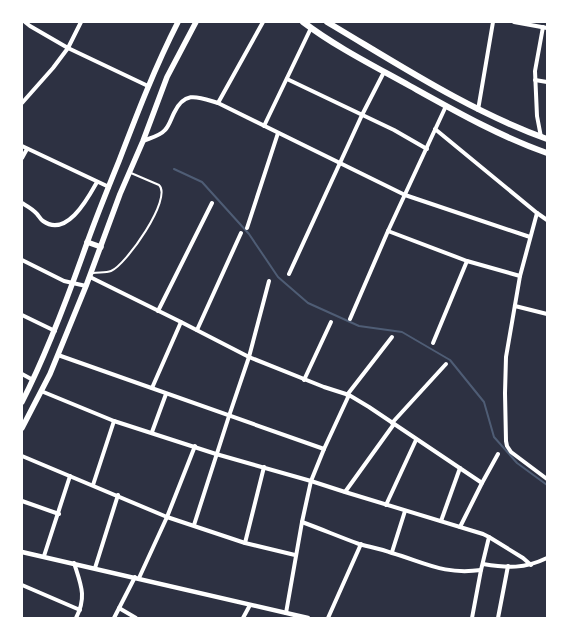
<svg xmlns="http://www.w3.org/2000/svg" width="569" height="640" font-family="'PT Sans Narrow',sans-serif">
<rect width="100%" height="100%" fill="#2d3142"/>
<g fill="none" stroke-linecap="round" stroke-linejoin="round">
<polyline stroke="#4f5d75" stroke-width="2" points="174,169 202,182 249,234 278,277 308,303 359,326 402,332 450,360 484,402 494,437 517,463 547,485"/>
<path stroke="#fff" stroke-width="2" d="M93,273C98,272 106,273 111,271C126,265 173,198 159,185L131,173"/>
<g stroke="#fff" stroke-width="4">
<polyline points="25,22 30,26 68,48 148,86"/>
<polyline points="514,22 547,28"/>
<polyline points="287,79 394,130 427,149"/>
<polyline points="535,80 547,82"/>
<polyline points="22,103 53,68 68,48 81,22"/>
<polyline points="218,103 263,22"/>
<polyline points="478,110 493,22"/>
<polyline points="264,126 311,28"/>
<polyline points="435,129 537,213 547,220"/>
<polyline points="541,137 537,116 535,71 543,27"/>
<path d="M143,141C150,138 160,136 165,130C169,126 171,119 174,113C185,90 198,97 218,103L405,195L530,237"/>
<polyline points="22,146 109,187"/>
<polyline points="22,158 27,149"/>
<path d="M22,203C27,206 33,209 37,214C39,216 40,219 43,221C67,238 88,198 97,182"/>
<polyline points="537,213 520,276 506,357 505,393 506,441 507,446 511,452 547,479"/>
<polyline points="247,228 278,133"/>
<polyline points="388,231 467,261 520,276"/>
<polyline points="22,260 64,281 86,286"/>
<polyline points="289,274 362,115 384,72"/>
<polyline points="90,277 181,322 249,357 324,387 349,395 369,407 482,483"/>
<polyline points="515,306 547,314"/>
<polyline points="158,311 212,203"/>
<polyline points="22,315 55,331"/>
<polyline points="350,319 388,231 446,106"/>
<polyline points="197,330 241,233"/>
<polyline points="433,343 467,261"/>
<polyline points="58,355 324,449"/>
<polyline points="22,374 33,380"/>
<polyline points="304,380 331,322"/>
<polyline points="152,388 181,322"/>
<polyline points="41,391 114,421 216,454 311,481 345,492 483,534 489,537 481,570 472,618"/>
<polyline points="347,395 392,337"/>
<polyline points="392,423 446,364"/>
<polyline points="152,432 166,394"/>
<polyline points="22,456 167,517 245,543 295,555"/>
<polyline points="93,485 114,421"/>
<polyline points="345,492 394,424"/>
<polyline points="22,501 59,514"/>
<polyline points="386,505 416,440"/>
<polyline points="441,521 460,468"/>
<path d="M302,522C321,529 340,537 359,544C370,547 381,549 392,553C426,563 444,575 481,570"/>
<polyline points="194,525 229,416 249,357 269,281"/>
<polyline points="460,527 482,483 498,454"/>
<polyline points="489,537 523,558 531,565"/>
<polyline points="245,543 264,467"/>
<polyline points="392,552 405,511"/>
<polyline points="44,556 70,476"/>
<path d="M74,563C81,585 87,597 76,618"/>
<path d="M483,564C508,568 524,569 547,558"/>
<polyline points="95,568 118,495"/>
<polyline points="139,578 167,517 195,446"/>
<polyline points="22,585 80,610"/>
<polyline points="119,608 136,618"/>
<polyline points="286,613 302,522 311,481 324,449 349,395"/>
<polyline points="114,618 135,577"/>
<polyline points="243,618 250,605"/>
<polyline points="328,618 361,544"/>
<polyline points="498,618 508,566"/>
</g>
<polyline stroke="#fff" stroke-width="4.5" points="22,552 308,618"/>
<g stroke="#fff" stroke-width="5.5">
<polyline points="87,242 101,247"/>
<path d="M22,402C48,351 68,297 87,243C97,215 108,188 119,161C137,114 155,67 178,22"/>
<polyline points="22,428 50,374 86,286 120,194 143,141 167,77 196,22"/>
</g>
<g stroke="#fff" stroke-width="6">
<path d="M303,22C336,47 374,66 410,86C455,111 499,136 547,153"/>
<path d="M327,22C398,64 469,111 547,139"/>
</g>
</g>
<rect width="569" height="640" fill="none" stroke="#ffffff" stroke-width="46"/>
</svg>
